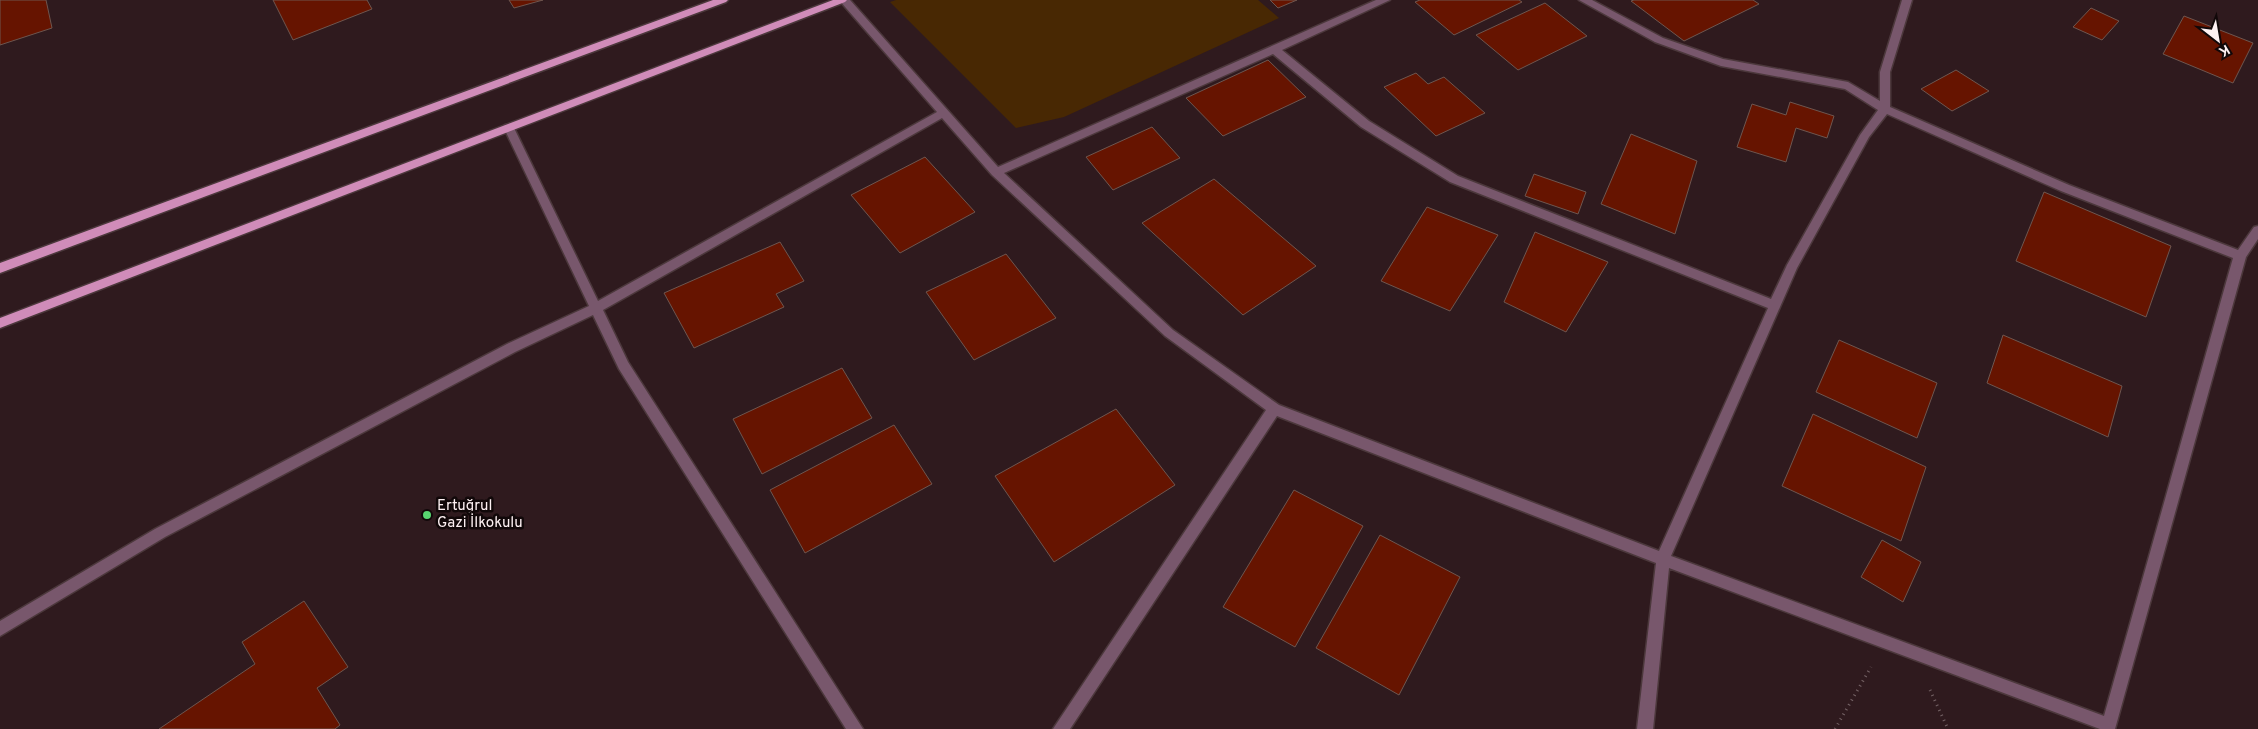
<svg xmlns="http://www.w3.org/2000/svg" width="2258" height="729" font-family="Overpass,sans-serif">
<rect width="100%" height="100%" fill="#2f1a1e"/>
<polygon fill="#482803" points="896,0 1258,0 1279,18 1064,117 1016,128 890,2"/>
<g fill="#661400" stroke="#6e564f">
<polygon points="0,0 46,0 52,28 0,45"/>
<polygon points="273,0 367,0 372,9 293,40"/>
<polygon points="509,0 543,0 514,8"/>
<polygon points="1270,0 1297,0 1278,8"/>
<polygon points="1420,0 1519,0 1522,2 1454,35 1415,2"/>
<polygon points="1634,0 1753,0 1759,4 1684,41 1631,1"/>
<polygon points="1545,3 1587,36 1518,70 1476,35"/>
<polygon points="2091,8 2119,21 2102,40 2073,27"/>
<polygon points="2184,16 2253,43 2233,83 2163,54"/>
<polygon points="1268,60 1306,97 1223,136 1186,98"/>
<polygon points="1956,70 1989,91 1952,111 1921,89"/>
<polygon points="1416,73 1428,84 1444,77 1485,113 1436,136 1384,87"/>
<polygon points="1790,102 1834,116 1827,138 1796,128 1786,162 1737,147 1752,104 1786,115"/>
<polygon points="1152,127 1180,158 1113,190 1086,157"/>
<polygon points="1631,134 1697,161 1675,234 1601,204"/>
<polygon points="925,157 975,212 900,253 851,195"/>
<polygon points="1534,174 1586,192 1578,214 1525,196"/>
<polygon points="1214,179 1316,266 1243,315 1142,223"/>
<polygon points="2044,192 2171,246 2146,317 2016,261"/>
<polygon points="1427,207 1498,235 1450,311 1381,281"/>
<polygon points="1535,232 1608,262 1566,332 1504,302"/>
<polygon points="780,242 804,281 776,294 784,307 694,348 664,293"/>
<polygon points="1006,254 1056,318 974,360 926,292"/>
<polygon points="2003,335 2122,386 2108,437 1987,383"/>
<polygon points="1839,340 1937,383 1917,438 1816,392"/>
<polygon points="842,368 872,418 762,474 733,419"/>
<polygon points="1116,409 1175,485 1054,562 995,476"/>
<polygon points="1813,414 1926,467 1901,541 1782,486"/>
<polygon points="894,425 932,484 805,553 770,490"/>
<polygon points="1294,490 1363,526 1295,647 1223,607"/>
<polygon points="1380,535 1460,577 1399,695 1316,648"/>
<polygon points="1882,540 1921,562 1903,602 1861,577"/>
<polygon points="304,601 348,667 317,688 340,725 335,729 159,729 255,664 242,642"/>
</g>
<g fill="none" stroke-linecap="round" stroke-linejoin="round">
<g stroke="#4c383c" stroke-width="3">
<path id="minor" d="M839,0H850L998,167L1376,0H1390L1282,50L1369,121L1458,176L1771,299L1787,265L1860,135L1878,110L1845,89L1721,66L1655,42L1579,0H1592L1663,38L1723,59L1848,82L1880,101V72L1902,0H1912L1890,72V107L2069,185L2238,250L2254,227L2258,226V239L2246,257L2115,729H2100L1669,568L1653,729H1637L1656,563L1277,416L1070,729H1053L1266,410L1165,336L992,175L942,118L603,310L628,362L863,729H846L619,369L593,315L515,352L165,537L0,636V621L155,529L507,344L589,306L504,128L505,125H513L514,128L598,301L937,112ZM1273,54L1361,127L1450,182L1768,308L1659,551L1279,405L1173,330L1004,173ZM1887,114L2061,191L2233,258L2104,716L1671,556L1797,268L1869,137Z"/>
</g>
<g stroke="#4c383c" stroke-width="3">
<g id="major">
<polygon points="713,0 728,0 726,2 0,273 0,263"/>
<polygon points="833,0 847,0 845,2 0,328 0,318"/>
</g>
</g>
<g stroke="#736164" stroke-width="3" stroke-dasharray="1 4.5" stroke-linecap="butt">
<polyline points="1930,690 1948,729"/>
<polyline points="1835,729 1871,667"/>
</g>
<use href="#minor" fill="#78576c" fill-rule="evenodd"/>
<use href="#major" fill="#d08cb9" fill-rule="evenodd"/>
</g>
<circle fill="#58d570" stroke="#110809" stroke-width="2" cx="427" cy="515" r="5"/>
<g text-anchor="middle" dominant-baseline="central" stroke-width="5" stroke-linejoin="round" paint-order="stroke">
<g font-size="15" fill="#fef1f3" stroke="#110809" text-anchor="start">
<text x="437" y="506">Ertuğrul<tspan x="437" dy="17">Gazi İlkokulu</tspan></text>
</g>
</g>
<g transform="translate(2218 40) rotate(149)" stroke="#110809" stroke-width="4" paint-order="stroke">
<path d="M0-4L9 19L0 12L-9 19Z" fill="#fef1f3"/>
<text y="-8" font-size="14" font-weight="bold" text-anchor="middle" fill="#fef1f3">K</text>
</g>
</svg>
